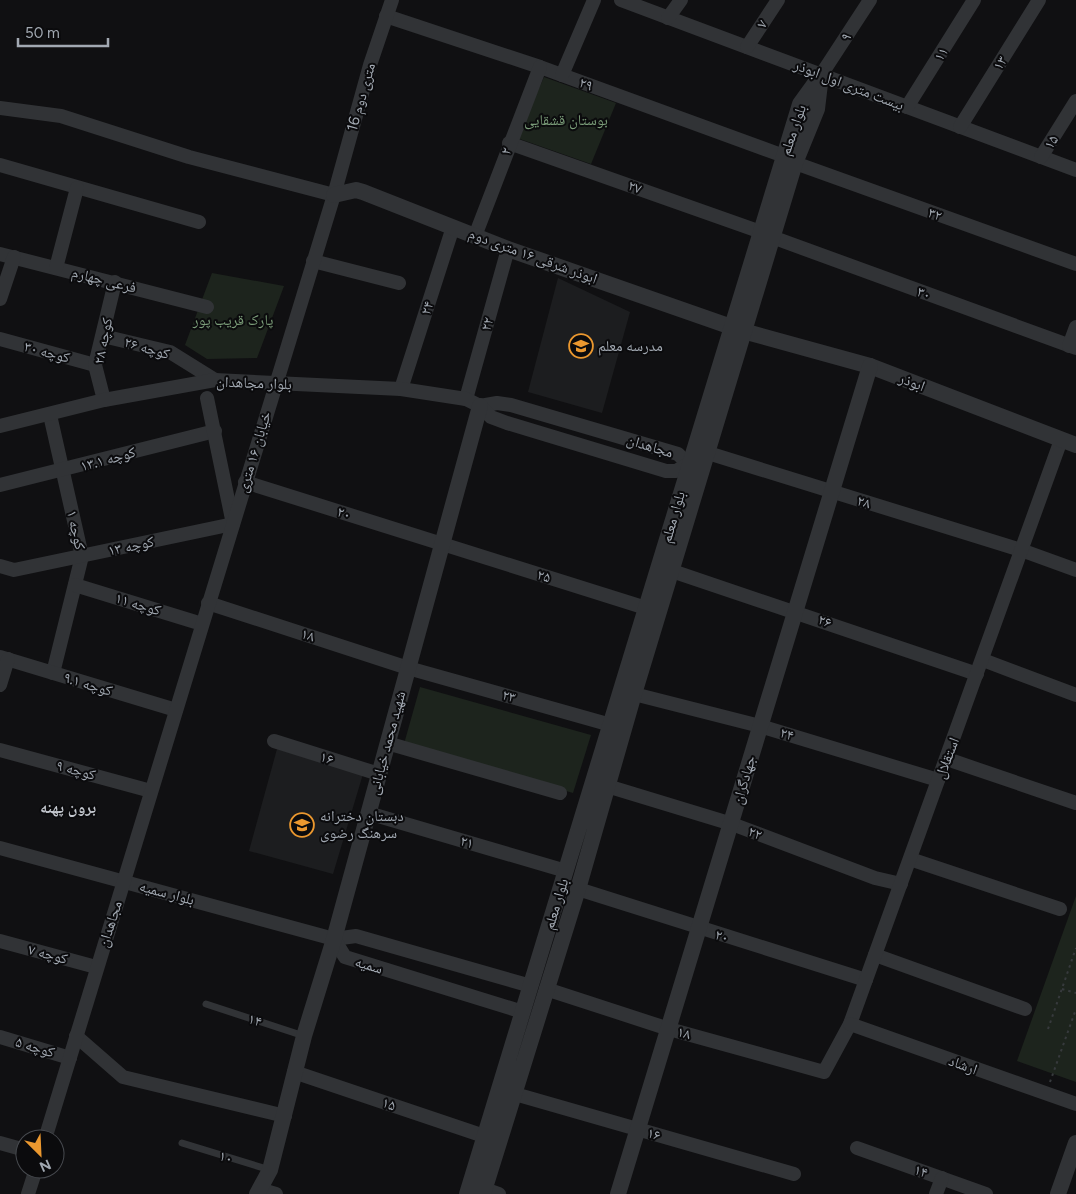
<svg xmlns="http://www.w3.org/2000/svg" width="1076" height="1194" font-family="Figtree,'Noto Naskh Arabic',sans-serif">
<rect width="100%" height="100%" fill="#101012"/>
<g fill="#1c1d1f">
<polygon points="558,278 630,312 602,413 528,392"/>
<polygon points="277,749 363,774 333,874 249,851"/>
</g>
<g fill="#1d241d">
<polygon points="544,77 616,103 591,164 517,138"/>
<polygon points="212,273 284,286 257,358 207,359 185,345"/>
<polygon points="420,687 591,735 573,793 404,744"/>
<polygon points="1076,896 1076,1082 1017,1061"/>
</g>
<g fill="none" stroke-linecap="round" stroke-linejoin="round">
<g stroke="#373a3d" stroke-width="2" stroke-dasharray="2.5 4" stroke-linecap="butt">
<polyline points="1062,989 1076,993"/>
<polyline points="1048,1029 1076,948"/>
<polyline points="1050,1082 1076,1009"/>
</g>
<g stroke="#313336" stroke-width="7">
<polyline points="206,1004 304,1036"/>
<polyline points="182,1143 270,1170"/>
</g>
<g stroke="#313336" stroke-width="14">
<polyline points="621,0 1076,170"/>
<polyline points="386,16 540,67 784,156"/>
<polyline points="668,18 681,0"/>
<polyline points="747,47 778,0"/>
<polyline points="562,75 594,0"/>
<polyline points="821,75 870,0"/>
<polyline points="907,107 974,0"/>
<polyline points="0,108 61,116 189,157 334,195"/>
<polyline points="960,127 1039,0"/>
<polyline points="509,143 761,232"/>
<polyline points="1041,157 1076,101"/>
<polyline points="795,163 1076,264"/>
<polyline points="0,165 199,222"/>
<polyline points="475,236 540,67"/>
<polyline points="772,237 1076,348"/>
<polyline points="0,254 207,307"/>
<polyline points="313,261 399,283"/>
<polyline points="56,268 77,188"/>
<polyline points="0,299 14,257"/>
<polyline points="103,336 170,352 215,380"/>
<polyline points="0,339 95,365"/>
<polyline points="1069,346 1076,327"/>
<polyline points="401,389 453,227"/>
<polyline points="466,399 508,249"/>
<polyline points="104,400 95,365 115,282"/>
<polyline points="480,406 497,403 511,405 678,454 688,464"/>
<polyline points="50,415 82,556 53,673"/>
<polyline points="0,426 104,400 215,380 401,389 466,399 480,406 491,417 507,423 666,471 676,471 688,464"/>
<polyline points="708,453 1021,550 1076,570"/>
<polyline points="245,482 646,608"/>
<polyline points="0,485 215,431"/>
<polyline points="0,566 14,570 233,524 207,398"/>
<polyline points="672,571 977,674"/>
<polyline points="75,585 202,624"/>
<polyline points="208,603 408,668 611,725"/>
<polyline points="0,657 176,710"/>
<polyline points="983,660 1076,695"/>
<polyline points="0,685 8,659"/>
<polyline points="634,694 760,726 938,780"/>
<polyline points="274,741 379,774"/>
<polyline points="387,743 560,793"/>
<polyline points="0,750 151,791"/>
<polyline points="947,759 1076,803"/>
<polyline points="607,786 732,824 875,878 901,884"/>
<polyline points="368,813 566,871"/>
<polyline points="0,848 334,939 356,936 531,986"/>
<polyline points="910,859 1060,909"/>
<polyline points="578,889 866,980"/>
<polyline points="334,939 345,957 523,1012"/>
<polyline points="0,941 96,967"/>
<polyline points="875,955 1025,1009"/>
<polyline points="546,989 669,1029 824,1072 850,1024 1061,440"/>
<polyline points="850,1024 1076,1104"/>
<polyline points="76,1036 123,1077 285,1116"/>
<polyline points="0,1037 70,1058"/>
<polyline points="294,1072 484,1136"/>
<polyline points="515,1094 794,1174"/>
<polyline points="45,1139 334,195 370,65 392,0"/>
<polyline points="0,1143 25,1150"/>
<polyline points="857,1148 986,1194"/>
<polyline points="259,1189 276,1194"/>
<polyline points="485,1189 499,1194"/>
<polyline points="28,1194 36,1169"/>
<polyline points="936,1194 942,1178"/>
</g>
<g stroke="#313336" stroke-width="16">
<polyline points="334,195 356,190 363,192 508,249 743,331 870,366 1076,445"/>
<polyline points="257,1194 270,1170 304,1036 334,939 480,406"/>
<polyline points="467,1194 800,104 821,75 817,109 795,163 634,694 578,889 483,1194"/>
<polyline points="618,1194 870,366"/>
<polyline points="1058,1194 1076,1143"/>
</g>
</g>
<defs>
<g id="school-ring" transform="scale(1.25)"><circle r="9.5" fill="#0b0b0d" stroke="#eb982f" stroke-width="1.5"/><path d="M0-5L7-2L0 1L-7-2ZM-4 1L0 2.5L4 1V4Q0 6-4 4Z" fill="#eb982f"/></g>
</defs>
<g fill-rule="evenodd">
<use href="#school-ring" x="581" y="346"/>
<use href="#school-ring" x="302" y="825"/>
</g>
<g text-anchor="middle" dominant-baseline="central" stroke-width="4" stroke-linejoin="round" paint-order="stroke">
<g font-size="15" fill="#a2a9b2" stroke="#0b0b0d">
<text transform="translate(762 24) rotate(-57)">۷</text>
<text transform="translate(846 37) rotate(-57)">۹</text>
<text transform="translate(941 54) rotate(-58)">۱۱</text>
<text transform="translate(1000 63) rotate(-58)">۱۳</text>
<text transform="translate(586 84) rotate(20)">۲۹</text>
<text transform="translate(849 85) rotate(21)">بیست متری اول ابوذر</text>
<text transform="translate(361 97) rotate(-74)">16 متری دوم</text>
<text transform="translate(793 130) rotate(-71)">بلوار معلم</text>
<text transform="translate(1051 142) rotate(-58)">۱۵</text>
<text transform="translate(506 151) rotate(-70)">۲</text>
<text transform="translate(635 187) rotate(19)">۲۷</text>
<text transform="translate(935 214) rotate(20)">۳۲</text>
<text transform="translate(533 256) rotate(20)">ابوذر شرقی ۱۶ متری دوم</text>
<text transform="translate(104 280) rotate(14)">فرعی چهارم</text>
<text transform="translate(924 293) rotate(20)">۳۰</text>
<text transform="translate(427 308) rotate(-72)">۲۴</text>
<text transform="translate(487 324) rotate(-74)">۲۲</text>
<text transform="translate(103 341) rotate(-79)">کوچه ۲۸</text>
<text transform="translate(147 348) rotate(16)">کوچه ۲۶</text>
<text transform="translate(47 352) rotate(15)">کوچه ۳۰</text>
<text transform="translate(912 382) rotate(21)">ابوذر</text>
<text transform="translate(254 383) rotate(2)">بلوار مجاهدان</text>
<text transform="translate(650 446) rotate(17)">مجاهدان</text>
<text transform="translate(254 452) rotate(-73)">خیابان ۱۶ متری</text>
<text transform="translate(108 459) rotate(-15)">کوچه ۱۳.۱</text>
<text transform="translate(864 502) rotate(17)">۲۸</text>
<text transform="translate(344 513) rotate(18)">۲۰</text>
<text transform="translate(673 517) rotate(-74)">بلوار معلم</text>
<text transform="translate(76 530) rotate(77)">کوچه ۱</text>
<text transform="translate(131 546) rotate(-12)">کوچه ۱۳</text>
<text transform="translate(544 576) rotate(17)">۲۵</text>
<text transform="translate(138 604) rotate(17)">کوچه ۱۱</text>
<text transform="translate(825 621) rotate(19)">۲۶</text>
<text transform="translate(308 635) rotate(18)">۱۸</text>
<text transform="translate(88 684) rotate(17)">کوچه ۹.۱</text>
<text transform="translate(509 696) rotate(16)">۲۳</text>
<text transform="translate(787 734) rotate(17)">۲۴</text>
<text transform="translate(387 743) rotate(-75)">شهید محمد خیابانی</text>
<text transform="translate(327 758) rotate(18)">۱۶</text>
<text transform="translate(947 758) rotate(-69)">استقلال</text>
<text transform="translate(76 770) rotate(15)">کوچه ۹</text>
<text transform="translate(744 780) rotate(-74)">جهادگران</text>
<text transform="translate(755 833) rotate(21)">۲۲</text>
<text transform="translate(467 842) rotate(16)">۲۱</text>
<text transform="translate(167 893) rotate(15)">بلوار سمیه</text>
<text transform="translate(556 904) rotate(-73)">بلوار معلم</text>
<text transform="translate(110 924) rotate(-72)">مجاهدان</text>
<text transform="translate(722 936) rotate(17)">۲۰</text>
<text transform="translate(48 954) rotate(15)">کوچه ۷</text>
<text transform="translate(369 965) rotate(17)">سمیه</text>
<text transform="translate(255 1020) rotate(18)">۱۴</text>
<text transform="translate(684 1033) rotate(15)">۱۸</text>
<text transform="translate(35 1047) rotate(17)">کوچه ۵</text>
<text transform="translate(963 1065) rotate(20)">ارشاد</text>
<text transform="translate(389 1104) rotate(19)">۱۵</text>
<text transform="translate(654 1134) rotate(16)">۱۶</text>
<text transform="translate(226 1157) rotate(17)">۱۰</text>
<text transform="translate(921 1171) rotate(20)">۱۴</text>
</g>
<g font-size="15" fill="#7b9d79" stroke="#0b0b0d">
<text x="566" y="120">بوستان قشقایی</text>
<text x="233" y="320">پارک قریب پور</text>
</g>
<g font-size="15" fill="#a2a9b2" stroke="#0b0b0d" text-anchor="start">
<text x="598" y="346">مدرسه معلم</text>
<text x="320" y="816">دبستان دخترانه<tspan x="320" dy="17">سرهنگ رضوی</tspan></text>
</g>
<g font-size="16" font-weight="bold" fill="#c3c7ce" stroke="#0b0b0d">
<text x="68" y="807">برون پهنه</text>
</g>
</g>
<g transform="translate(40 1154) rotate(156)"><circle r="24" fill="#0b0b0d" stroke="#474a4f"/>
<path d="M0-4L9 19L0 12L-9 19Z" fill="#eb982f"/>
<text y="-8" font-size="14" font-weight="bold" text-anchor="middle" fill="#a2a9b2">N</text>
</g>
<path d="M18 38v8h90v-8" fill="none" stroke="#a2a9b2" stroke-width="2.5"/>
<text x="25" y="38" font-size="15" fill="#a2a9b2" stroke="#0b0b0d" stroke-width="4" paint-order="stroke">50 m</text>
</svg>
